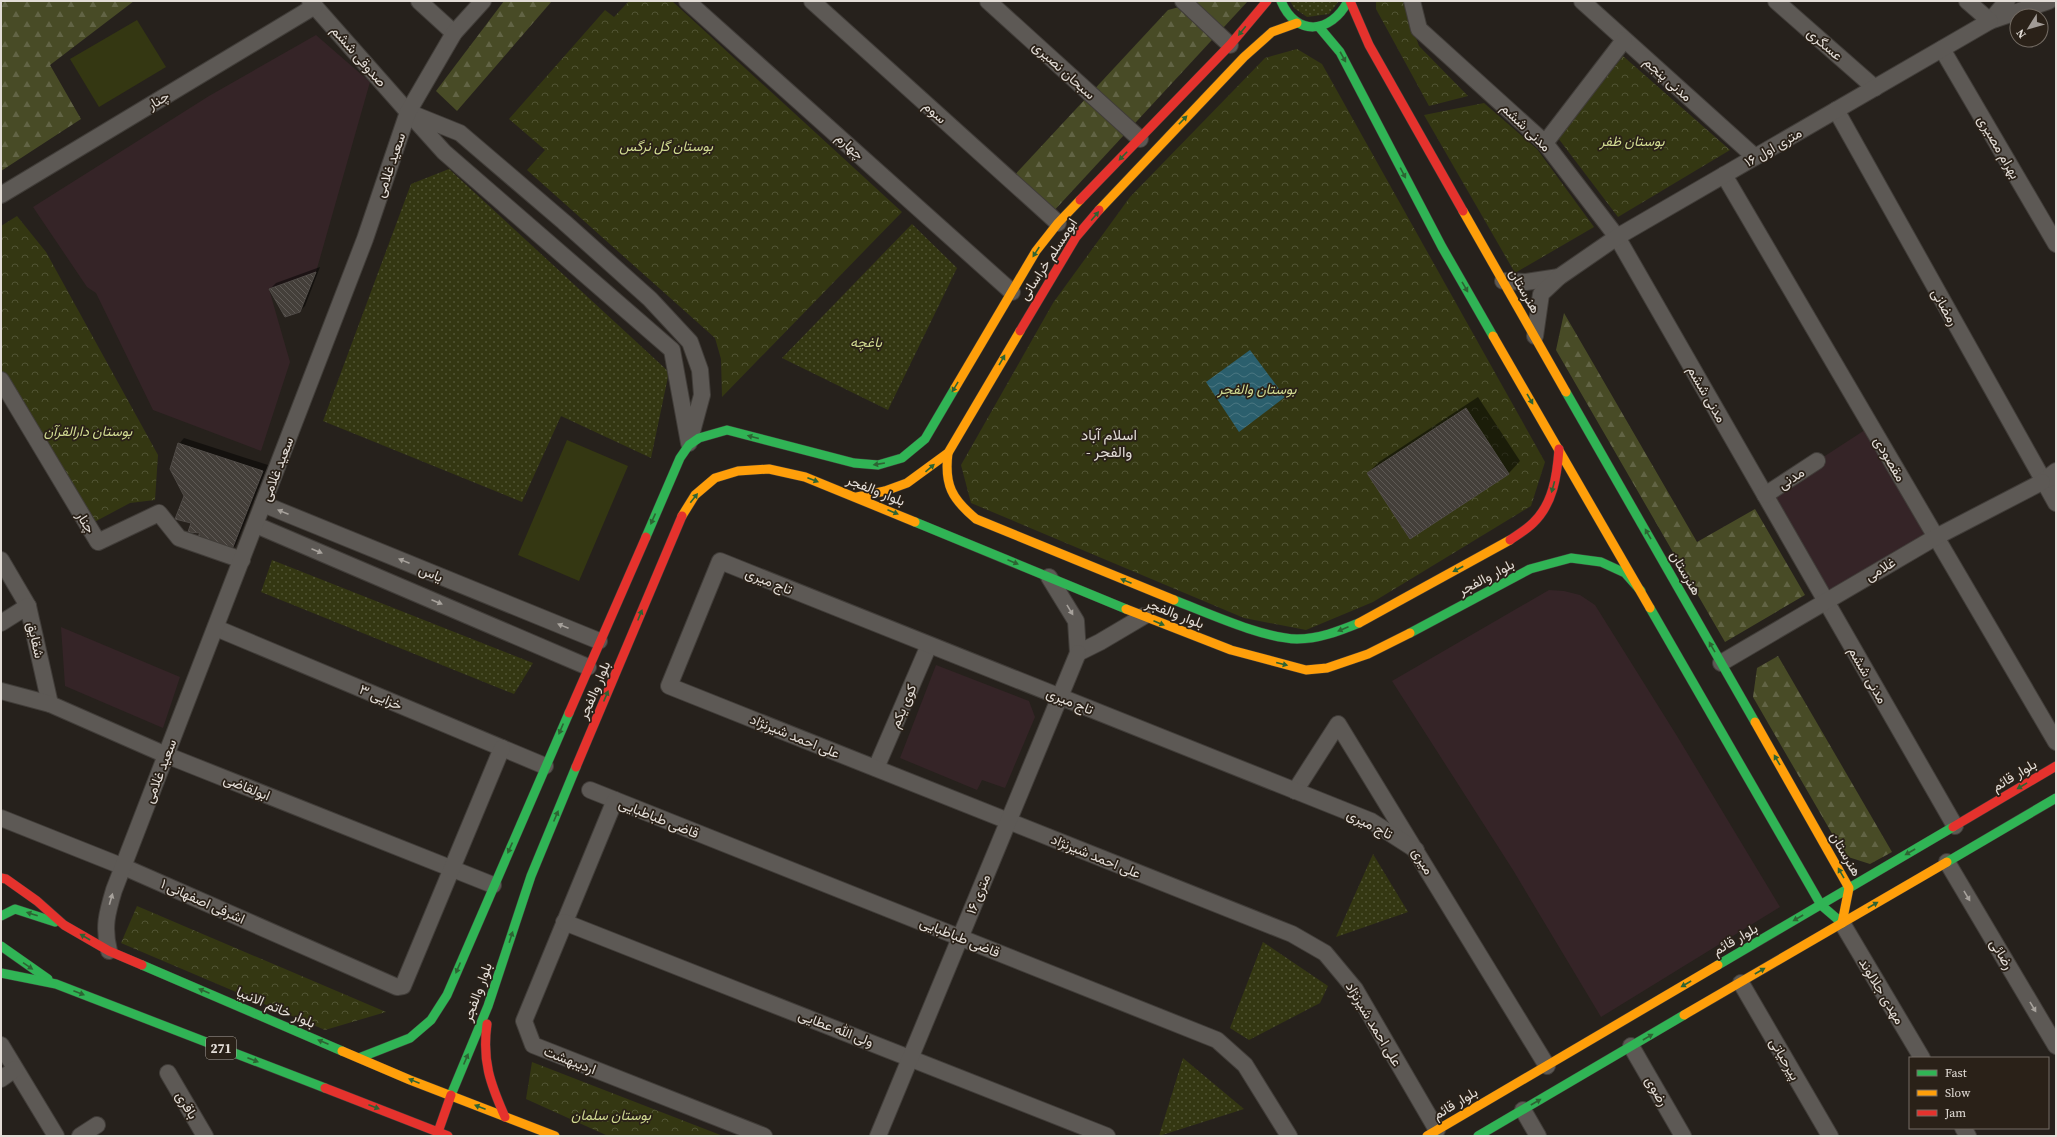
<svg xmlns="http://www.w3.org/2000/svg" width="2057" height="1137" font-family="'Source Serif 4',Vazirmatn,serif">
<defs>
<pattern id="grass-dots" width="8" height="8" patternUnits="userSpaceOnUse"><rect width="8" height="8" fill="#343712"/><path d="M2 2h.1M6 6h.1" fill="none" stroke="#515434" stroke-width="1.8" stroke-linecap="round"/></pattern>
<pattern id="forest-firs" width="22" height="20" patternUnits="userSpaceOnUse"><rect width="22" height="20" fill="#484b26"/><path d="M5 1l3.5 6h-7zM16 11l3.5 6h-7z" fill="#626445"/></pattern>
<pattern id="park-crowns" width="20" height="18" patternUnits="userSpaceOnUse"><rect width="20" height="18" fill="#343712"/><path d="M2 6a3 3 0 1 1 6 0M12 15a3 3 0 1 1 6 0" fill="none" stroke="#515434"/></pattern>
<pattern id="water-waves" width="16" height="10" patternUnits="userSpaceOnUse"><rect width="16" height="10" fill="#2b5f6d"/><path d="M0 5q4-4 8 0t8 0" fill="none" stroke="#4a7681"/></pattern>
<pattern id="building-back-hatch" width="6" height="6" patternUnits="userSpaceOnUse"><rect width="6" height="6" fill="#443f3a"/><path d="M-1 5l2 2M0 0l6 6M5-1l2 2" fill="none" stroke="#5f5a56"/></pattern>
</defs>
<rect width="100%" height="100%" fill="#26211c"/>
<g fill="#352427">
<polygon points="316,35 370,82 316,272 269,289 290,362 261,451 153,410 96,293 87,287 33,207 209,96"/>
<polygon points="1871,426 1936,537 1826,601 1765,495"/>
<polygon points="1549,590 1564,591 1580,595 1595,605 1677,736 1780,907 1601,1017 1513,870 1392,681"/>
<polygon points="61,627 180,677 163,728 65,686"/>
<polygon points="936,665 1029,701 1035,717 1005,788 982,780 977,790 900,758"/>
</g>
<g fill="url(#grass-dots)">
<polygon points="1290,1 1339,1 1329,14 1307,17 1294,8"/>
<polygon points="449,169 669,372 651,458 561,416 522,502 323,421 411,184"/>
<polygon points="912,224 957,268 888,410 782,358"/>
<polygon points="272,560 533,663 514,694 261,592"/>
<polygon points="1373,854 1408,912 1336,937"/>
<polygon points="1263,942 1328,986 1320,1003 1249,1040 1230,1028"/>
<polygon points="1183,1058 1244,1109 1159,1136"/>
</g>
<g fill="url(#forest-firs)">
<polygon points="1,1 134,1 50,65 81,119 1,171"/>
<polygon points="504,1 552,1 457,111 436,91"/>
<polygon points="1202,1 1248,1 1050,215 1011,179 1168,10"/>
<polygon points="1564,313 1697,542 1755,509 1805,595 1725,642 1556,350"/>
<polygon points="1778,656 1892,852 1870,864 1845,856 1753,697 1757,668"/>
</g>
<g fill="url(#park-crowns)">
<polygon points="629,1 672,1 902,212 722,397 721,359 715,338 527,170 545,150 509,119 605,10 614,17"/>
<polygon points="1376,1 1403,1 1419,46 1468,96 1429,106 1376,9"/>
<polygon points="1297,49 1322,64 1545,462 1531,506 1373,602 1306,630 1244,618 971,503 961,465 1053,303 1130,197 1265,58"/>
<polygon points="1623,56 1730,150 1618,217 1558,138"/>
<polygon points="1484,103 1537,149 1594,227 1515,273 1424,115"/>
<polygon points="17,216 46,252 158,455 155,500 130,503 85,527 1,374 1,226"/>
<polygon points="137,906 386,1012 325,1030 121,943"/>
<polygon points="532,1062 723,1136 608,1136 526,1099"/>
</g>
<g fill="#343712">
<polygon points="137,20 166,67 99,107 70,59"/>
<polygon points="567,440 628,466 579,581 518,555"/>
</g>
<polygon fill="url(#water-waves)" points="1250,350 1285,397 1239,432 1206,382"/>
<g fill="#0007">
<polygon points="320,267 305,306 299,312 270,289 276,283"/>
<polygon points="1478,397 1520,461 1509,473 1410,538 1368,473 1379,462"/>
<polygon points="184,438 268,465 236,545 231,551 202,532 185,496 179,444"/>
</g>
<g fill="url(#building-back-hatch)" stroke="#504b47">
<polygon points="316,272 300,312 285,317 269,289"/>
<polygon points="1466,408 1509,474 1410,539 1367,473"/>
<polygon points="178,443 263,471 231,552 196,539 200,533 188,532 191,523 175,519 184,496 170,469"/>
</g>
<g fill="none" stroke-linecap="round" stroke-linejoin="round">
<g stroke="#413d39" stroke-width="18">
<g id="street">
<polyline points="310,1 408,112"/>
<polyline points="419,1 454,33"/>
<polyline points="687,1 1012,292"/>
<polyline points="812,1 1058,223"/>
<polyline points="988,1 1140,139"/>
<polyline points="1183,1 1230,45"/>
<polyline points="1412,1 1419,29 1545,143 1617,237 1955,826"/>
<polyline points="1582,1 1755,157"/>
<polyline points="1776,1 1875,88"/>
<polyline points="2007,1 1990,21 2049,1"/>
<polyline points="1942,49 2056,244"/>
<polyline points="1836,110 2056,503"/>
<polygon points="408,112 460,133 564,222 650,299 690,342 700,370 702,395 689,443 672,350 444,152"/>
<polyline points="1545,143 1624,40"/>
<polyline points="1724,175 2056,742"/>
<polyline points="1,195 315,6"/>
<polyline points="1503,281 1526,282 1559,277"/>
<polyline points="1535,336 1541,294 1559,277 1617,237 1990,21 1967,1"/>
<polyline points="1,380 98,542 159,513 179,538 242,560"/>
<polyline points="2056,471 2042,482 2056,476"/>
<polyline points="1765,495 1817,461"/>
<polyline points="263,504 599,641"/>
<polyline points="256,525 588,667"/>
<polyline points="1,560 28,606"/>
<polyline points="1049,577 1076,621 1078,653 1100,642 1144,616"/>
<polyline points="1,623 28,606 50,704"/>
<polyline points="216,628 545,766"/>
<polyline points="1721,663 1936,537 2042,482"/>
<polyline points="1,691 50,704 166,755 493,885"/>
<polyline points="876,768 929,645"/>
<polyline points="590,790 1217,1040 1245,1065 1289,1136"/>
<polyline points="1295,791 1338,724 1547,1066"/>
<polyline points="615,800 524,1021 533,1045 764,1136"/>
<polyline points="1,818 124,867 397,987 403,986 502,748"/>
<polyline points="1416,850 1371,821 720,561 669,686 1292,934 1325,953 1355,989 1437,1130"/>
<polyline points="1947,862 2056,1046"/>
<polyline points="564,922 1107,1136"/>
<polyline points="1842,923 1922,1058"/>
<path d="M109,951C103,927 107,913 114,890L365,239L408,112L454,33L483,1"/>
<polyline points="1741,983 1830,1136"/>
<polyline points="1,1045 56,1136"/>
<polyline points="1631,1046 1683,1136"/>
<polyline points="168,1073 205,1136"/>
<polyline points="1,1079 15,1069"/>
<polyline points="1523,1110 1538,1136"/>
<polyline points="1963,1128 1968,1136"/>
<polyline points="80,1136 97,1125"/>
<polyline points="878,1136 1078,653"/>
</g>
</g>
<g stroke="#413d39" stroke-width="10">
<g id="fast">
<path d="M1281,1C1296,37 1331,34 1348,1"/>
<polyline points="1319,27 1340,52 1442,247 1493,336"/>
<polyline points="1566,392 1755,722"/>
<polyline points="915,522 1126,609"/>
<polyline points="646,537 680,458 689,445 699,438 727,430 854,463 878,465 902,458 925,439 955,388"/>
<path d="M1174,600C1208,613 1262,638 1297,639C1319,639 1339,631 1359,623"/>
<polyline points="1650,608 1821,905 1842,923"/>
<polyline points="1410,633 1530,569 1571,558 1601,562 1625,573 1641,591"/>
<polyline points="1947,862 2056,798"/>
<polyline points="1,916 15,909 55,922"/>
<polyline points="1,946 48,979"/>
<polyline points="142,965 342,1051"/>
<polyline points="1718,965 1953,827"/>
<polyline points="1,973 56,984 325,1088"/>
<polyline points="359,1058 410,1038 431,1020 447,995 569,713"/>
<polyline points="451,1095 488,1006 531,876 576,767"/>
<polyline points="1478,1136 1684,1015"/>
</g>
</g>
<g stroke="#413d39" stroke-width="10">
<g id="slow">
<polyline points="1099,210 1244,57 1272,32 1297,23"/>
<polyline points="1463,211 1566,392"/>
<polyline points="1493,336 1650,608"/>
<polyline points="955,388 1036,251 1058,223 1080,200"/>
<path d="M948,453C944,485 952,499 976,519L1174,600"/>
<polyline points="857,497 885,491 907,483 948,453 1020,331"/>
<polyline points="682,516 695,495 715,478 738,471 769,469 805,477 915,522"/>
<polyline points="1126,609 1231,650 1306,670 1327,668 1368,654 1410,633"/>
<polyline points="1359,623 1510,540"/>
<polyline points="1755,722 1849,888 1842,923"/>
<polyline points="1684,1015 1947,862"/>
<polyline points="342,1051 410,1080 555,1136"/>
<polyline points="1427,1136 1718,965"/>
</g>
</g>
<g stroke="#413d39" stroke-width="10">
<g id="jam">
<polyline points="1350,1 1369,45 1463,211"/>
<polyline points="1080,200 1230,45 1267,1"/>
<polyline points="1020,331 1076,237 1099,210"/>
<path d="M1510,540C1517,535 1526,530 1533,523C1553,504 1557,476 1559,449"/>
<polyline points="569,713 646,537"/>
<polyline points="576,767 682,516"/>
<polyline points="1953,827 2056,766"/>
<polyline points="1,878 6,879 37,901 64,925 109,951 142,965"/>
<path d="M487,1024C482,1061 490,1083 505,1117"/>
<polyline points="325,1088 448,1136"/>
<polyline points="438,1132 451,1095"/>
</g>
</g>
<use href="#street" stroke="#5d5955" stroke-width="16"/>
<use href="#fast" stroke="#30b455" stroke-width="9"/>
<use href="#slow" stroke="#ff9f0a" stroke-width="9"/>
<use href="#jam" stroke="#e5322d" stroke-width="9"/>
</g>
<defs><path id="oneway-solid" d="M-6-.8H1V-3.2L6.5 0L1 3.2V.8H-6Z"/></defs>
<g fill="#2d6333">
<use href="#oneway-solid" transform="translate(1242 31) rotate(129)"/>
<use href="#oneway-solid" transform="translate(1343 57) rotate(61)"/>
<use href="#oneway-solid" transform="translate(1183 120) rotate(-46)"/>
<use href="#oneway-solid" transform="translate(1123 156) rotate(134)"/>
<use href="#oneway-solid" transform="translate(1403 173) rotate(62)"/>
<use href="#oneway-solid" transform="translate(1095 216) rotate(-50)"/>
<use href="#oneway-solid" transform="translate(1036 252) rotate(123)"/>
<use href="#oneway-solid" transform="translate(1465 287) rotate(60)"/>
<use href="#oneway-solid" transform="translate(1002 360) rotate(-60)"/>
<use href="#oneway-solid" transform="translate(955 387) rotate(121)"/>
<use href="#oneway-solid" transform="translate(1530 399) rotate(60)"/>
<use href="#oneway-solid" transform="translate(753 437) rotate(-165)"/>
<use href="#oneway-solid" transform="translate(879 464) rotate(171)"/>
<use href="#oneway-solid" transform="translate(930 468) rotate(-41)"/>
<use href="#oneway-solid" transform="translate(813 480) rotate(21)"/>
<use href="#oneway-solid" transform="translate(1553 487) rotate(105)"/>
<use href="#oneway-solid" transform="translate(694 498) rotate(-52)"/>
<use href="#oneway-solid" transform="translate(893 512) rotate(23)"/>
<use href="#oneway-solid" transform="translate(653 519) rotate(114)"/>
<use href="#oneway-solid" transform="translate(1648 534) rotate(-120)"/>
<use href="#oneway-solid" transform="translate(1013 562) rotate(23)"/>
<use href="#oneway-solid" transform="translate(1458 569) rotate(152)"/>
<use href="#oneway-solid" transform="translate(1126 581) rotate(-158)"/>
<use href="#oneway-solid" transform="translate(640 615) rotate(-68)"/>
<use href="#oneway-solid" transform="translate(1159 623) rotate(23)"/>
<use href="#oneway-solid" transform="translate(1343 629) rotate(157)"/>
<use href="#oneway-solid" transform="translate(1712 647) rotate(-120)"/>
<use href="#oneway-solid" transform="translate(1282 664) rotate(14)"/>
<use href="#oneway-solid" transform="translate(606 696) rotate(-67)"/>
<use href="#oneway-solid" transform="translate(561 729) rotate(113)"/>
<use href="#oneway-solid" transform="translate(1777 760) rotate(-120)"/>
<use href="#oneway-solid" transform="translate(2022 786) rotate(149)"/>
<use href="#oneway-solid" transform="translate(556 816) rotate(-67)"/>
<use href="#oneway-solid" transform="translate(510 848) rotate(114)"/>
<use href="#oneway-solid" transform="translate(1910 852) rotate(150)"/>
<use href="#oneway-solid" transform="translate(1841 873) rotate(-120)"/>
<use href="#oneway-solid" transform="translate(1873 905) rotate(-30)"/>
<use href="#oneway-solid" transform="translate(32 914) rotate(-162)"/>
<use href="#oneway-solid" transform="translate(1798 918) rotate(150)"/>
<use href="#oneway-solid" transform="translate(85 937) rotate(-150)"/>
<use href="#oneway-solid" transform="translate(511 937) rotate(-72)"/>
<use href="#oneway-solid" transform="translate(28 966) rotate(34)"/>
<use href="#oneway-solid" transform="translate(458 968) rotate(113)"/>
<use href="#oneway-solid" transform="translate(1760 971) rotate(-30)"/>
<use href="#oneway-solid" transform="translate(1686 984) rotate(150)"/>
<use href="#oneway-solid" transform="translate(204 991) rotate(-157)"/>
<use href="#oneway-solid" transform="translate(79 993) rotate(21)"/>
<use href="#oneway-solid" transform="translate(1648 1037) rotate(-30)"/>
<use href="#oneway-solid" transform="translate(323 1042) rotate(-157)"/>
<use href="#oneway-solid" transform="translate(466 1059) rotate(-67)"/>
<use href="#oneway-solid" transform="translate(253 1060) rotate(21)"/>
<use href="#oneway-solid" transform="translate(414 1081) rotate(-158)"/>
<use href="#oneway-solid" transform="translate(1536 1102) rotate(-30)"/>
<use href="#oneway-solid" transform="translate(374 1107) rotate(21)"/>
<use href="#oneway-solid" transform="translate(480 1107) rotate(-159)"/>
</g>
<g fill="#a7a29c">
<use href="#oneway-solid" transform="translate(283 512) rotate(-158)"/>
<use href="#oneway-solid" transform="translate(317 551) rotate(23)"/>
<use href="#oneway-solid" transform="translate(404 561) rotate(-158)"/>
<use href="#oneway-solid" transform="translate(437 602) rotate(23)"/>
<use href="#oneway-solid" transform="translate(1070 610) rotate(59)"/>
<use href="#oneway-solid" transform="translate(563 626) rotate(-158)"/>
<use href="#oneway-solid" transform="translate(1967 896) rotate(59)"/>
<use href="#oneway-solid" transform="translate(111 899) rotate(-74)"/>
<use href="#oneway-solid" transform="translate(2033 1007) rotate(59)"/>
</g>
<g text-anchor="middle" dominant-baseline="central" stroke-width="3.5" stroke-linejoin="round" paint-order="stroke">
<rect fill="#2a2118" stroke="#aca59e" stroke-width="1" x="206" y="1037" width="30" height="22" rx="3"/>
<g font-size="13" font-weight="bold" fill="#e3ddd7">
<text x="221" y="1048">271</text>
</g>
<g font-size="14" fill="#e3ddd7" stroke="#2a2118">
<text transform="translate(1825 44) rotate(41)">عسگری</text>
<text transform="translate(359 56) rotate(49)">صدوقی ششم</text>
<text transform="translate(1064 70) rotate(42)">سبحان نصیری</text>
<text transform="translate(1668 79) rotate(42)">مدنی پنجم</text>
<text transform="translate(158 100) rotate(-31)">چنار</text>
<text transform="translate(935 112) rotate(42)">سوم</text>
<text transform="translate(1526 127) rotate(44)">مدنی ششم</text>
<text transform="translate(850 146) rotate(42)">چهارم</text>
<text transform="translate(1773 147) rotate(-30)">۱۶ متری اول</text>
<text transform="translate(1999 147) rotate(60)">بهرام مصیری</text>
<text transform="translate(390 165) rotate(-71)">سعید غلامی</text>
<text transform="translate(1048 259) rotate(-57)">ابومسلم خراسانی</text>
<text transform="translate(1525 291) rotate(60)">هنرستان</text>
<text transform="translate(1945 307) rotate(61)">رمضانی</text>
<text transform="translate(1707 394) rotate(60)">مدنی ششم</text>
<text transform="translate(1890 459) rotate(60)">مقصودی</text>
<text transform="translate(277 469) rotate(-69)">سعید غلامی</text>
<text transform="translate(1791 478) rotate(-33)">مدنی</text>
<text transform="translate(876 490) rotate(22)">بلوار والفجر</text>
<text transform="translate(86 522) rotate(59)">چنار</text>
<text transform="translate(1880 569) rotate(-30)">غلامی</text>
<text transform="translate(431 573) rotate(22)">یاس</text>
<text transform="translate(1686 573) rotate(60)">هنرستان</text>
<text transform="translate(1486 577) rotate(-28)">بلوار والفجر</text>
<text transform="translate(769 581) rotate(22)">تاج میری</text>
<text transform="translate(1175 613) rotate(21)">بلوار والفجر</text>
<text transform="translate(36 640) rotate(77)">شقایق</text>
<text transform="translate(1868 675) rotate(60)">مدنی ششم</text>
<text transform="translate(594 690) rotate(-67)">بلوار والفجر</text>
<text transform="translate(381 697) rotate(23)">خزایی ۳</text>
<text transform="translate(1070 701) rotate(22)">تاج میری</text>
<text transform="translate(903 706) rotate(-67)">کوی یکم</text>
<text transform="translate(795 736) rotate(22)">علی احمد شیرنژاد</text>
<text transform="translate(160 771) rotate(-69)">سعید غلامی</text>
<text transform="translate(2014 775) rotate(-31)">بلوار قائم</text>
<text transform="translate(247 787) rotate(22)">ابولقاضی</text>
<text transform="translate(659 818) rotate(22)">قاضی طباطبایی</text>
<text transform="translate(1370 824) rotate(27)">تاج میری</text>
<text transform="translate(1846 854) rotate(60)">هنرستان</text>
<text transform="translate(1096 856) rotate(22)">علی احمد شیرنژاد</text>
<text transform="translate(1423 861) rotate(59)">میری</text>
<text transform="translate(978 894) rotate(-68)">۱۶ متری</text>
<text transform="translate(203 901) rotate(24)">اشرفی اصفهانی ۱</text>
<text transform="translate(960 937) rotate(22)">قاضی طباطبایی</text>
<text transform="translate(1735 939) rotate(-30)">بلوار قائم</text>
<text transform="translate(2002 954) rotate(59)">رضائی</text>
<text transform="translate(1882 991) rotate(59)">مهدی جلالوند</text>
<text transform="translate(477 992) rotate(-70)">بلوار والفجر</text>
<text transform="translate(276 1007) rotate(23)">بلوار خاتم الانبیا</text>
<text transform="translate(1374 1024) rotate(59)">علی احمد شیرنژاد</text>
<text transform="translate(836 1028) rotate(21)">ولی الله عطایی</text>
<text transform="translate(1785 1059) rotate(60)">پیرحیاتی</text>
<text transform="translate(570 1060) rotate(21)">اردیبهشت</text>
<text transform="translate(1657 1091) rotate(60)">رضوی</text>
<text transform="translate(1455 1103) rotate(-31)">بلوار قائم</text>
<text transform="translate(187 1105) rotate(59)">باقری</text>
</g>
<g font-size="14" font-style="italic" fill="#d1db92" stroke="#2a2118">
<text x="1632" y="141">بوستان ظفر</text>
<text x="666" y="146">بوستان گل نرگس</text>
<text x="866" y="342">باغچه</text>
<text x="1257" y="389">بوستان والفجر</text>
<text x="88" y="431">بوستان دارالقرآن</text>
<text x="611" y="1115">بوستان سلمان</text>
</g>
<g font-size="15" fill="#e3ddd7" stroke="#2a2118">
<text x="1109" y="434">اسلام آباد<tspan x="1109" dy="17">- والفجر</tspan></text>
</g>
</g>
<rect width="2057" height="1137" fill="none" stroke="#e3ddd7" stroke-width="4"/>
<rect x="1909" y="1057" width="140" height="72" fill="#2a2118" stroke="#746c64"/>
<rect x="1917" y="1070" width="20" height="6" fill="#30b455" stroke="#746c64"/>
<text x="1945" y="1077" font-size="12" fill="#e3ddd7">Fast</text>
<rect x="1917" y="1090" width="20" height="6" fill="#ff9f0a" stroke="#746c64"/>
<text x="1945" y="1097" font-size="12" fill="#e3ddd7">Slow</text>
<rect x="1917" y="1110" width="20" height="6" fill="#e5322d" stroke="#746c64"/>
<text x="1945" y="1117" font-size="12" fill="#e3ddd7">Jam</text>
<g transform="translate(2029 28) rotate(233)"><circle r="19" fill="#2a2118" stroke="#746c64"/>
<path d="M0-3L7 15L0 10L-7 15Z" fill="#a19b96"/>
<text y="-6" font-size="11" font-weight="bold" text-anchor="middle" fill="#e3ddd7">N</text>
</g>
</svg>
